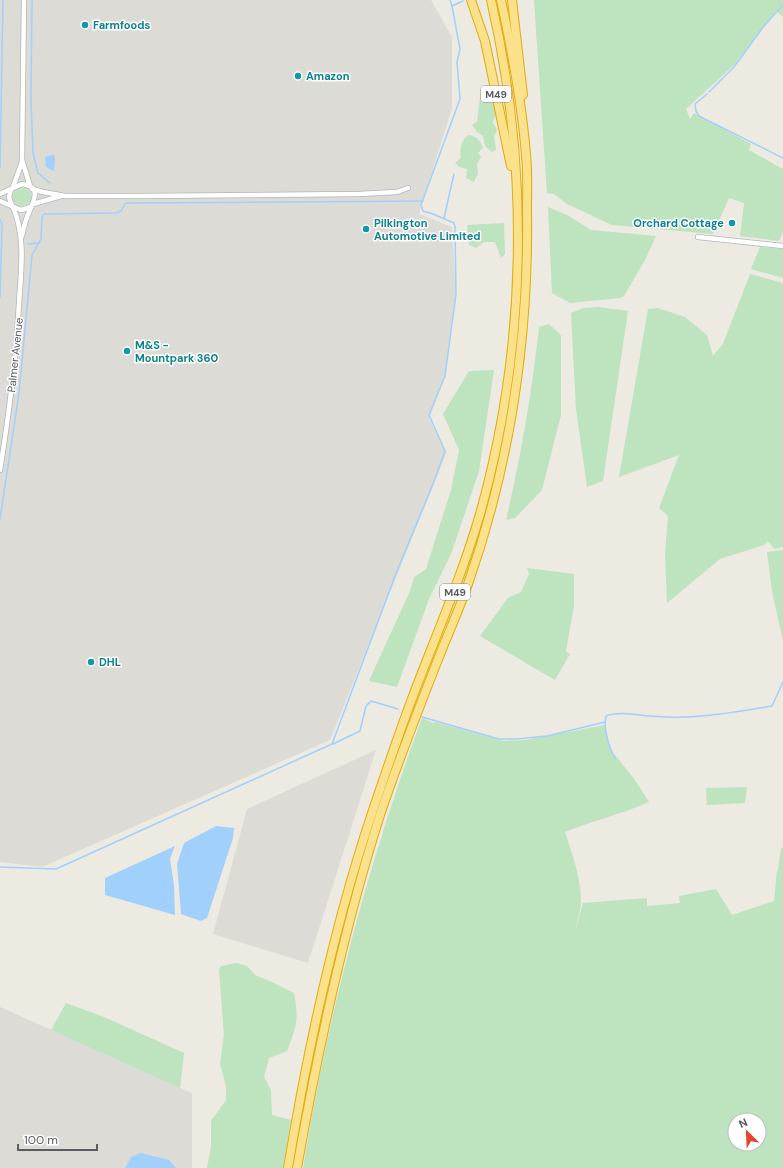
<svg xmlns="http://www.w3.org/2000/svg" width="783" height="1168" font-family="'DM Sans',sans-serif">
<rect width="100%" height="100%" fill="#eceae1"/>
<g fill="#dddbd5">
<polygon points="0,0 431,0 452,37 452,108 419,214 452,227 456,294 445,376 429,419 447,452 330,740 42,867 0,862"/>
<polygon points="376,750 308,963 213,934 247,809"/>
<polygon points="0,1007 192,1093 192,1168 0,1168"/>
</g>
<g fill="#bde3bf" fill-rule="evenodd">
<polygon points="534,0 783,0 783,17 776,11 734,65 686,109 690,119 694,113 751,144 749,150 783,169 783,232 779,241 740,236 744,203 729,198 713,234 612,225 567,204 554,194 547,193"/>
<path d="M490,94C497,104 497,112 493,123L497,130L494,136L496,150L492,152L485,146L483,136L477,132L472,125L477,122L480,98L487,97Z"/>
<path d="M468,135C477,136 480,140 483,148L478,153L481,157L477,164L478,173L474,182L466,178L467,169L459,167L455,163L461,158C459,150 461,141 468,135Z"/>
<circle cx="22" cy="197" r="9"/>
<polygon points="548,207 569,216 591,230 656,236 645,260 624,296 620,298 570,303 552,293"/>
<polygon points="504,223 505,254 501,258 495,242 484,242 476,248 469,245 467,225"/>
<polygon points="760,247 783,249 783,278 751,269"/>
<polygon points="750,274 783,283 783,547 774,549 768,541 764,545 720,559 667,603 665,554 668,516 659,508 679,455 619,477 648,309 658,308 685,317 707,335 713,356 723,344"/>
<polygon points="599,307 628,311 603,481 587,487 576,409 571,313 584,308"/>
<path d="M549,324L561,335V415L542,490L515,518L506,520C521,456 532,392 539,327Z"/>
<polygon points="494,370 479,471 451,554 429,599 397,687 369,681 410,591 414,577 426,569 451,490 459,450 443,414 469,371"/>
<polygon points="783,550 783,641 772,591 767,552"/>
<polygon points="527,568 574,574 574,605 566,651 570,654 555,680 480,636 508,598 521,592 529,574"/>
<path d="M422,718L433,723L435,722L504,741L526,740L605,725L610,749L635,780L649,802C621,814 593,821 565,832C572,854 581,878 581,902C581,911 577,920 576,929L583,903L647,898V906L680,903L679,896L716,889L732,915L774,901L777,870H778L781,848L783,847V1168H303C328,1014 368,864 422,718ZM735,1120H759V1144H735Z"/>
<polygon points="747,787 745,803 707,805 706,788"/>
<path d="M236,963L247,966L255,975L270,981L294,993C299,1021 297,1025 287,1051L269,1058L264,1077L271,1090L272,1115L291,1120L283,1168H207L211,1147V1121L226,1100V1087L220,1064L224,1035L219,970L221,966Z"/>
<polygon points="66,1003 104,1017 184,1053 180,1088 51,1030"/>
</g>
<g fill="#a1d0fc">
<polygon points="54,155 55,159 54,171 46,167 45,158 47,156"/>
<polygon points="216,826 234,828 233,838 207,918 201,921 181,914 177,864 184,843"/>
<polygon points="175,846 170,859 174,885 175,915 105,895 105,878"/>
<polygon points="141,1153 169,1160 176,1168 125,1168 131,1157"/>
</g>
<g fill="none" stroke-linecap="round" stroke-linejoin="round">
<g stroke="#a1d0fc" stroke-width="1.5">
<polyline points="32,0 31,100 33,153 38,173 50,183"/>
<polyline points="452,6 463,1"/>
<polyline points="709,92 734,67 764,26 783,5"/>
<polyline points="707,94 695,104 696,111 699,116 783,158"/>
<polyline points="0,168 3,0"/>
<polyline points="444,218 454,174"/>
<polyline points="0,219 2,225 0,297"/>
<polyline points="28,244 39,243"/>
<polyline points="0,519 19,393 32,255 41,239 42,218 44,214 116,213 121,211 125,204 127,203 423,201"/>
<polyline points="422,717 499,739 516,739 547,736 605,722"/>
<polyline points="333,744 360,731 366,706 371,701 398,709"/>
<path d="M615,758C609,748 603,728 606,716C618,711 636,715 649,716C691,720 731,713 772,706L783,682"/>
<polyline points="0,867 56,869 332,744 397,571 433,484 445,451 429,415 445,376 456,294 455,227 454,223 433,214 423,211 421,205 460,99 457,62 460,49 452,6 450,0"/>
</g>
<g stroke="#b3b6bb" stroke-width="6">
<g id="street">
<polyline points="24,0 22,160 30,186"/>
<polyline points="13,187 22,162"/>
<polyline points="11,189 9,197 12,206"/>
<polyline points="32,189 43,192 65,196 141,196 359,194 397,192 408,188"/>
<path d="M0,194L22,184C45,187 31,205 27,217C25,223 23,229 22,236"/>
<polyline points="0,201 21,210 31,207"/>
<polyline points="33,204 61,196"/>
<polyline points="698,237 783,246"/>
<path d="M0,470C9,414 16,359 19,303C21,272 26,237 13,207"/>
</g>
</g>
<g stroke="#e5aa07" stroke-width="10">
<g id="highway">
<polyline points="471,0 485,41 511,166"/>
<polyline points="512,0 523,95"/>
<path d="M288,1168C308,1047 334,926 373,810C386,772 399,733 413,696C436,635 462,576 480,514C527,347 530,169 491,0"/>
<path d="M297,1168C318,1049 343,931 380,815C397,764 417,713 437,662C447,636 459,610 468,584C510,464 529,336 527,209C527,191 528,173 526,155C522,103 512,51 501,0"/>
</g>
</g>
<use href="#street" stroke="#fff" stroke-width="4.5"/>
<use href="#highway" stroke="#f9e28b" stroke-width="8"/>
</g>
<g fill="#0f9aa8" stroke="#fff" stroke-width="1.5">
<circle cx="85" cy="25" r="4"/>
<circle cx="298" cy="76" r="4"/>
<circle cx="732" cy="223" r="4"/>
<circle cx="366" cy="229" r="4"/>
<circle cx="127" cy="351" r="4"/>
<circle cx="91" cy="662" r="4"/>
</g>
<g text-anchor="middle" dominant-baseline="central" stroke-width="3" stroke-linejoin="round" paint-order="stroke">
<g fill="#fff" stroke="#8b8d90" stroke-width="1">
<rect x="481" y="86" width="30" height="16" rx="3"/>
<rect x="440" y="584" width="30" height="16" rx="3"/>
</g>
<g font-size="10" font-weight="bold" fill="#595c61">
<text x="496" y="94">M49</text>
<text x="455" y="592">M49</text>
</g>
<g font-size="11" font-weight="bold" fill="#0d838f" stroke="#fff" text-anchor="start">
<text x="93" y="25">Farmfoods</text>
<text x="306" y="76">Amazon</text>
<text x="374" y="223">Pilkington<tspan x="374" dy="13">Automotive Limited</tspan></text>
<text x="724" y="223" text-anchor="end">Orchard Cottage</text>
<text x="135" y="345">M&amp;S -<tspan x="135" dy="13">Mountpark 360</tspan></text>
<text x="99" y="662">DHL</text>
</g>
<g font-size="11" fill="#595c61" stroke="#fff">
<text transform="translate(15 355) rotate(-84)">Palmer Avenue</text>
</g>
</g>
<g transform="translate(747 1132) rotate(336)"><circle r="19" fill="#ffffff" stroke="#bdbec0"/>
<path d="M0-3L7 15L0 10L-7 15Z" fill="#e34630"/>
<text y="-6" font-size="11" font-weight="bold" text-anchor="middle" fill="#595c61">N</text>
</g>
<path d="M18 1144v6h79v-6" fill="none" stroke="#595c61" stroke-width="2"/>
<text x="24" y="1144" font-size="12" fill="#595c61" stroke="#ffffff" stroke-width="3" paint-order="stroke">100 m</text>
</svg>
